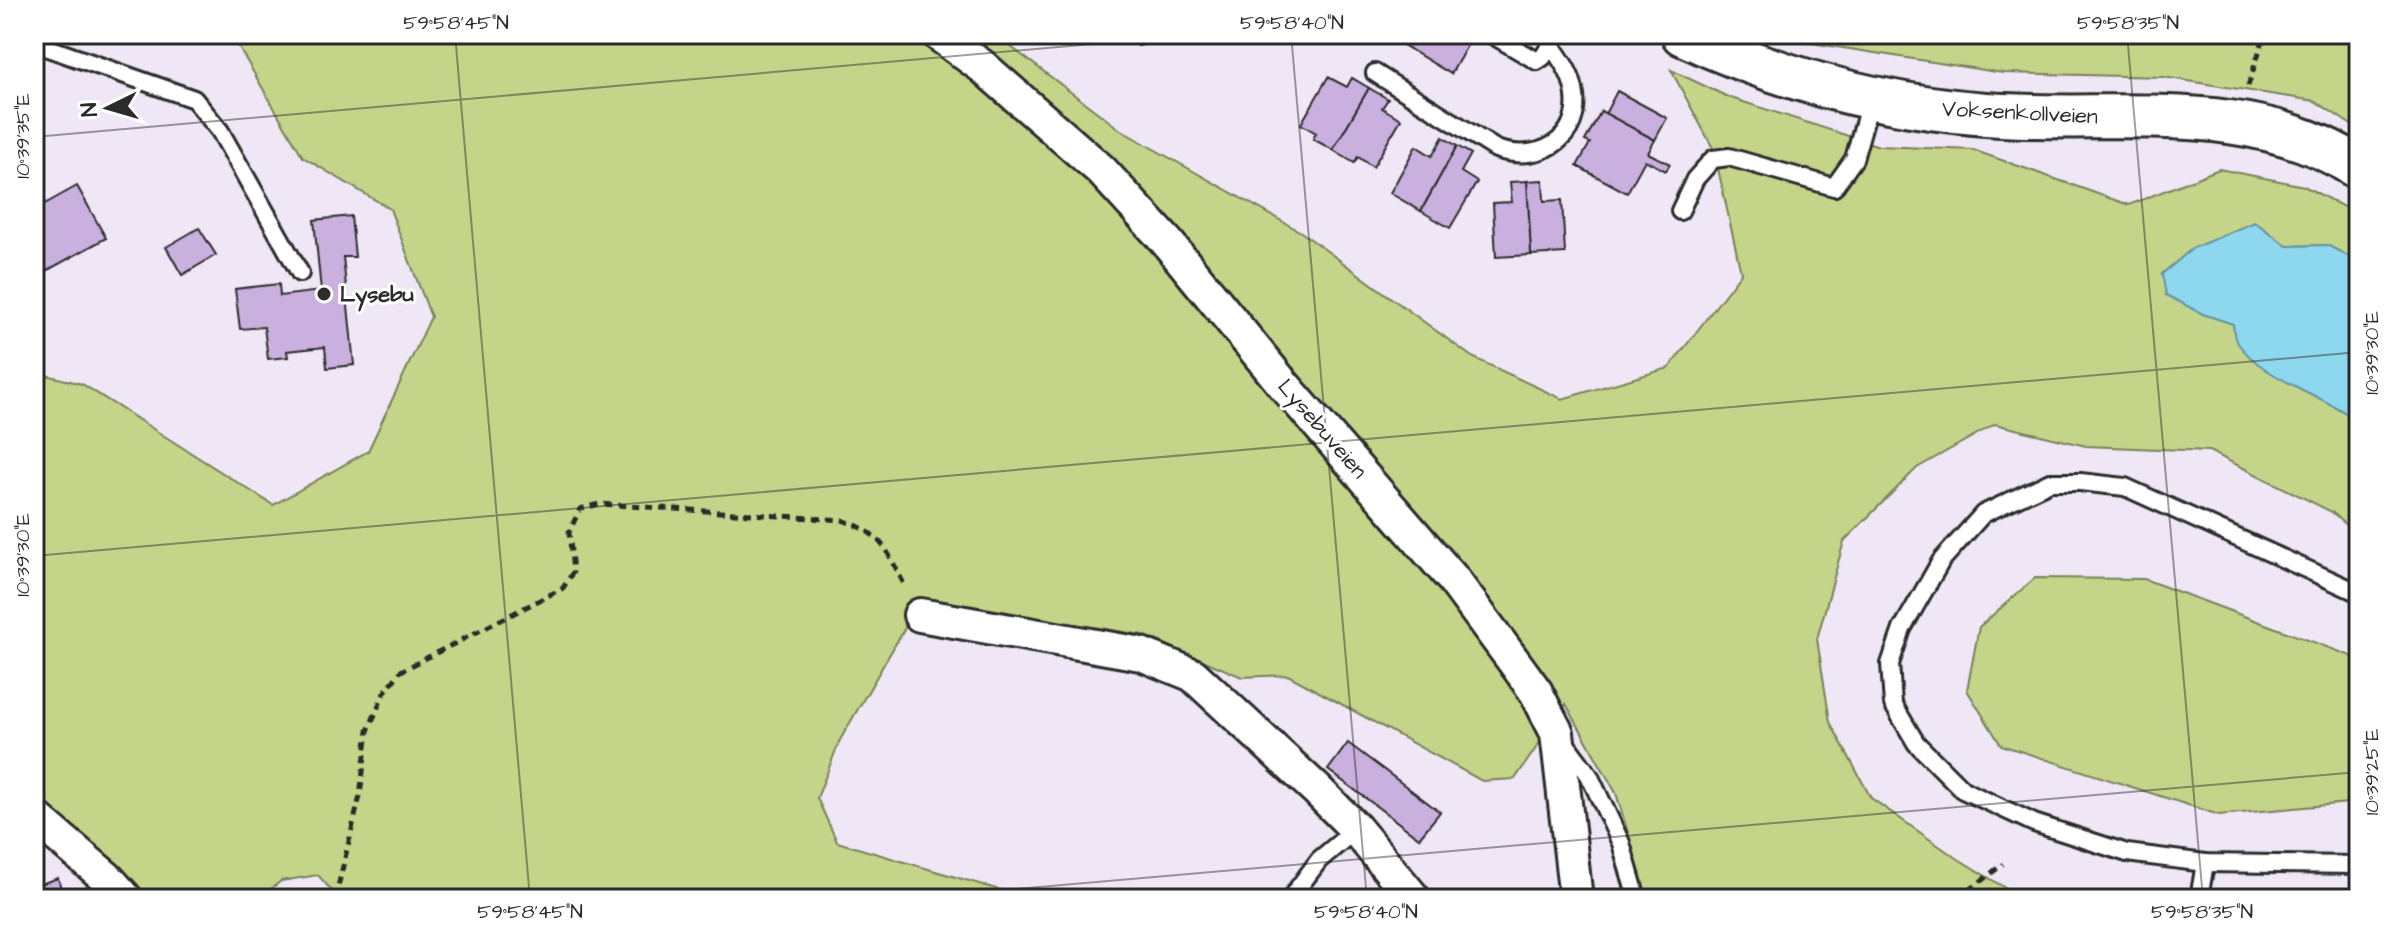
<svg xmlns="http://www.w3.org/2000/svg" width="2393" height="933" font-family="'Architects Daughter',sans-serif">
<rect width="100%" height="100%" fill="#efe7f5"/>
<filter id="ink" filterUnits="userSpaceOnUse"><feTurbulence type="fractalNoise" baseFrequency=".0125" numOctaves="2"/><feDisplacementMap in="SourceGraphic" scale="16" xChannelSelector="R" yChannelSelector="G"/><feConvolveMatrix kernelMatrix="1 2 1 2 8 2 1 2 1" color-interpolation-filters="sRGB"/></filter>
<g filter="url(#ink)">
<g fill="#c4d58a" stroke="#78805a" stroke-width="2">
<polygon points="231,34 994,34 1122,131 1301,232 1472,357 1562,399 1669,368 1741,273 1714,150 1671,70 1728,97 1879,146 1973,150 2129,205 2219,169 2304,186 2359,215 2359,262 2327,245 2287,246 2255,222 2193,248 2162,274 2203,314 2234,324 2359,422 2359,536 2332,512 2209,451 2086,446 1995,424 1917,468 1844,541 1817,639 1830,722 1871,798 1952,855 2023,899 1648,899 1616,793 1566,704 1515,779 1482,781 1288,675 1242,677 1144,635 921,600 840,740 817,798 837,842 1030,899 339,899 318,875 281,881 258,899 147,899 128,879 34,801 34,372 82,384 273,505 368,451 431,317 390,209 303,157"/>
<polygon points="1780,34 2359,34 2359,130 2315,101 2163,77 2003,73 1792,40"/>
<polygon points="2035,578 2144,579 2359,659 2359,802 2219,815 2001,745 1967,690 1979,627"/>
</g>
<path fill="#8ed8ef" stroke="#6693a1" stroke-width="2" d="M2255,222L2287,246L2327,245L2359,262V422C2323,394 2263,380 2237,342C2233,337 2234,331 2233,324L2203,314L2166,295L2162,274L2193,248Z"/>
<g fill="#c9b0de" stroke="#2b2b2b" stroke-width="2">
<polygon points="1135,34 1171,34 1172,38 1138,46"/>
<polygon points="1385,34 1456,34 1469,42 1451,74"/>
<polygon points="1328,77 1347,87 1352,78 1369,88 1333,150 1313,139 1316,133 1301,124"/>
<polygon points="1369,88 1388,99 1382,108 1401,119 1373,167 1358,157 1354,163 1333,150"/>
<polygon points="1617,91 1667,118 1655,140 1605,114"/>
<polygon points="1601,111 1655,140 1648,153 1670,164 1666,171 1645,160 1627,193 1577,166 1590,143 1585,141"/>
<polygon points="1443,137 1457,146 1421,211 1390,193 1416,146 1432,156"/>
<polygon points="1457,146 1471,154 1461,172 1477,182 1450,228 1421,211"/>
<polygon points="1543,180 1544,201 1562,200 1565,253 1531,255 1527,181"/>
<polygon points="1527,181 1531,255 1496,257 1493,203 1512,202 1510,182"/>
<polygon points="77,186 106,238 37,276 34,270 34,210"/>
<polygon points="351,216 355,257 343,257 354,365 327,368 325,347 287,351 288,357 268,359 264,327 240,329 235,289 279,284 280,296 321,291 314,220"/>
<polygon points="199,228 216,255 182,275 166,247"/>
<polygon points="1348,743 1440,812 1419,838 1328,770"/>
<polygon points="58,878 64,899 34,899 34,886"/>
</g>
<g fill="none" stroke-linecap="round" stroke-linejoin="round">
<g stroke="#2b2b2b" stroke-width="22">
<g id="service">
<polyline points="1491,34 1537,61 1543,57 1558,34"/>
<polyline points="34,43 194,99 220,131 300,273"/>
<path d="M1375,73L1496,149C1545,166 1590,132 1571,79C1567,67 1558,56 1552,46"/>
<polyline points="1680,211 1695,179 1713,159 1729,157 1834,187 1854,159 1871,99"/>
<polyline points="2359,593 2125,487 2080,482 2050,482 1983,514 1941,561 1902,629 1890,664 1893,704 1916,743 1963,790 2034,823 2127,853 2205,863 2359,865"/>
<polyline points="1563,740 1589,775 1621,843 1637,899"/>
<polyline points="1290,899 1319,860 1356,829"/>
<polyline points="2199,899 2205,863"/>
</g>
</g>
<g stroke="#2b2b2b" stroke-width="38">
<g id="minor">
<polyline points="938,34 983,67 1101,170 1167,242 1283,384 1452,578 1515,663 1536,692 1557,733 1576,899"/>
<polyline points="920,615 1141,654 1193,675 1316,789 1356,829 1414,899"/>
<polyline points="34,816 108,879 126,899"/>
</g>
</g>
<g stroke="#2b2b2b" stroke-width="48">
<path id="tertiary" d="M1683,34C1780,79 1879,106 1986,114C2110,124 2249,95 2359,168"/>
</g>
<g stroke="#2b2b2b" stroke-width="5" stroke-dasharray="8 6" stroke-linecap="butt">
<polyline points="2248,86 2265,34"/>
<path d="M335,899L360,796L368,731L384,693L401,671L563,588L573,572L569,532L580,509L599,504L842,520C884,534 886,550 905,586"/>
<polyline points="1958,899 2003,864"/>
</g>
<use href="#service" stroke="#fff" stroke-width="16"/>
<use href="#minor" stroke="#fff" stroke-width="32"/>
<use href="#tertiary" stroke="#fff" stroke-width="42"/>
</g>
</g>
<path fill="none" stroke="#2b2b2b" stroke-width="2" stroke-opacity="0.45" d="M455,34L530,899M1291,34L1367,899M2127,34L2203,899M34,137L1207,34M34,556L2359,352M902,899L2359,772"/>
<circle fill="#2b2b2b" stroke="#fff" stroke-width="3" cx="324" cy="294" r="8"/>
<g text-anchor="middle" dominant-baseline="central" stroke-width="6" stroke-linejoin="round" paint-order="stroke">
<g font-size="22" fill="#2b2b2b" stroke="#fff">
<text transform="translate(2020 113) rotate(3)">Voksenkollveien</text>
<text transform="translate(1322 429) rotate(49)">Lysebuveien</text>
</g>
<g font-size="22" font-weight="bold" fill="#2b2b2b" stroke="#fff" text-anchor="start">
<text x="340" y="294">Lysebu</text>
</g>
</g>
<rect width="2393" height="933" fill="none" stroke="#fff" stroke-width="88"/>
<g transform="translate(108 108) rotate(265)" stroke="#ffffff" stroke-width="6" paint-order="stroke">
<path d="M0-6L14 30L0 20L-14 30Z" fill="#2b2b2b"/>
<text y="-12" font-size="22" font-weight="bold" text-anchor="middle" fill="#2b2b2b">N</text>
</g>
<rect x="44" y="44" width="2305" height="845" fill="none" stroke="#2b2b2b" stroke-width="3"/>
<g font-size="20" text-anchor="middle" fill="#2b2b2b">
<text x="456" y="29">59°58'45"N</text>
<text x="1292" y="29">59°58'40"N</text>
<text x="2128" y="29">59°58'35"N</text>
<text transform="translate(22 136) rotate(-90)" y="7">10°39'35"E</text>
<text transform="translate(2371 353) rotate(-90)" y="7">10°39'30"E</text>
<text transform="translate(22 555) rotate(-90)" y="7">10°39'30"E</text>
<text transform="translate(2371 772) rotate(-90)" y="7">10°39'25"E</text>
<text x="530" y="918">59°58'45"N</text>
<text x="1366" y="918">59°58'40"N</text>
<text x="2202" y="918">59°58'35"N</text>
</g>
</svg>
